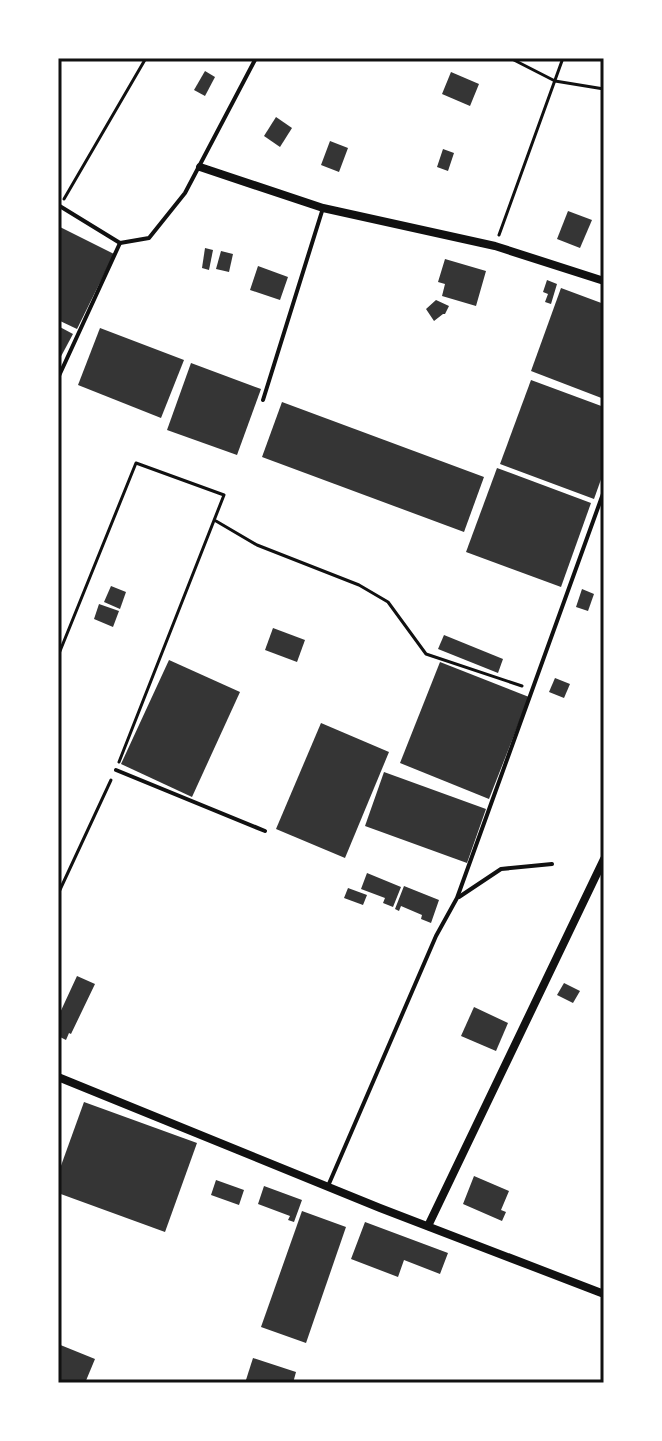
<svg xmlns="http://www.w3.org/2000/svg" width="662" height="1441" font-family="Karla,sans-serif">
<rect width="100%" height="100%" fill="#fff"/>
<g fill="#353535">
<polygon points="205,71 215,77 205,96 194,90"/>
<polygon points="451,72 479,84 470,106 442,94"/>
<polygon points="276,117 292,128 280,147 264,136"/>
<polygon points="330,141 348,148 339,172 321,165"/>
<polygon points="443,149 454,153 448,171 437,167"/>
<polygon points="568,211 592,220 580,248 557,239"/>
<polygon points="58,226 114,254 77,329 58,320"/>
<polygon points="205,248 213,250 209,270 202,268"/>
<polygon points="221,251 233,254 229,272 216,269"/>
<polygon points="445,259 486,271 476,306 442,296 445,284 438,282"/>
<polygon points="258,266 288,277 280,300 250,290"/>
<polygon points="547,280 557,284 551,304 545,302 548,294 543,292"/>
<polygon points="561,288 604,304 604,399 531,371"/>
<polygon points="436,300 449,306 445,314 443,314 434,321 426,309"/>
<polygon points="58,326 73,334 58,362"/>
<polygon points="100,328 184,360 161,418 78,385"/>
<polygon points="191,363 261,389 237,455 167,430"/>
<polygon points="531,380 604,407 604,471 594,499 500,464"/>
<polygon points="282,402 484,477 464,532 262,457"/>
<polygon points="497,468 591,503 561,587 466,552"/>
<polygon points="111,586 126,592 120,609 104,602"/>
<polygon points="582,589 594,594 588,611 576,607"/>
<polygon points="99,604 119,611 113,627 94,619"/>
<polygon points="273,628 305,640 297,662 265,650"/>
<polygon points="444,635 503,659 498,673 438,649"/>
<polygon points="169,660 240,692 192,797 121,764"/>
<polygon points="440,662 529,697 489,799 400,763"/>
<polygon points="555,678 570,684 564,698 549,692"/>
<polygon points="321,723 389,752 345,858 276,829"/>
<polygon points="384,772 486,809 467,863 365,826"/>
<polygon points="367,873 401,887 393,907 383,903 385,898 361,889"/>
<polygon points="404,886 439,900 431,923 421,919 422,915 401,906 399,911 395,909"/>
<polygon points="348,888 367,895 363,905 344,898"/>
<polygon points="77,976 95,984 71,1034 69,1033 66,1040 58,1036 61,1029 58,1028 58,1017"/>
<polygon points="564,983 580,991 573,1003 557,995"/>
<polygon points="474,1007 508,1023 496,1051 461,1036"/>
<polygon points="84,1102 197,1143 165,1232 58,1193 58,1174"/>
<polygon points="474,1176 509,1191 501,1210 506,1212 502,1221 463,1204"/>
<polygon points="216,1180 244,1190 239,1205 211,1195"/>
<polygon points="264,1186 302,1200 294,1222 288,1220 290,1216 258,1204"/>
<polygon points="302,1211 346,1227 306,1343 261,1327"/>
<polygon points="365,1222 448,1253 440,1274 404,1260 398,1277 351,1259"/>
<polygon points="58,1344 95,1359 85,1383 58,1383"/>
<polygon points="253,1358 296,1372 293,1383 245,1383"/>
</g>
<g fill="none" stroke-linecap="round" stroke-linejoin="round">
<g stroke="#111" stroke-width="3">
<polyline points="510,58 555,81 604,89"/>
<polyline points="64,199 146,58"/>
<polyline points="499,235 563,58"/>
<polyline points="216,521 257,545 359,585 388,602 426,654 522,686"/>
<polyline points="58,656 136,463 224,495 119,762"/>
<polyline points="58,894 111,780"/>
</g>
<g stroke="#111" stroke-width="4">
<polyline points="58,205 120,243 149,238 185,193 256,58"/>
<polyline points="58,378 120,243"/>
<polyline points="263,400 323,208"/>
<polyline points="116,770 265,831"/>
<polyline points="459,897 501,869 552,864"/>
<polyline points="328,1186 436,936 457,898 604,491"/>
</g>
<g stroke="#111" stroke-width="8">
<polyline points="200,167 323,208 495,246 604,281"/>
<polyline points="58,1077 380,1208 604,1294"/>
<polyline points="428,1226 604,859"/>
</g>
</g>
<rect width="662" height="1441" fill="none" stroke="#ffffff" stroke-width="120"/>
<rect x="60" y="60" width="542" height="1321" fill="none" stroke="#111" stroke-width="3"/>
</svg>
